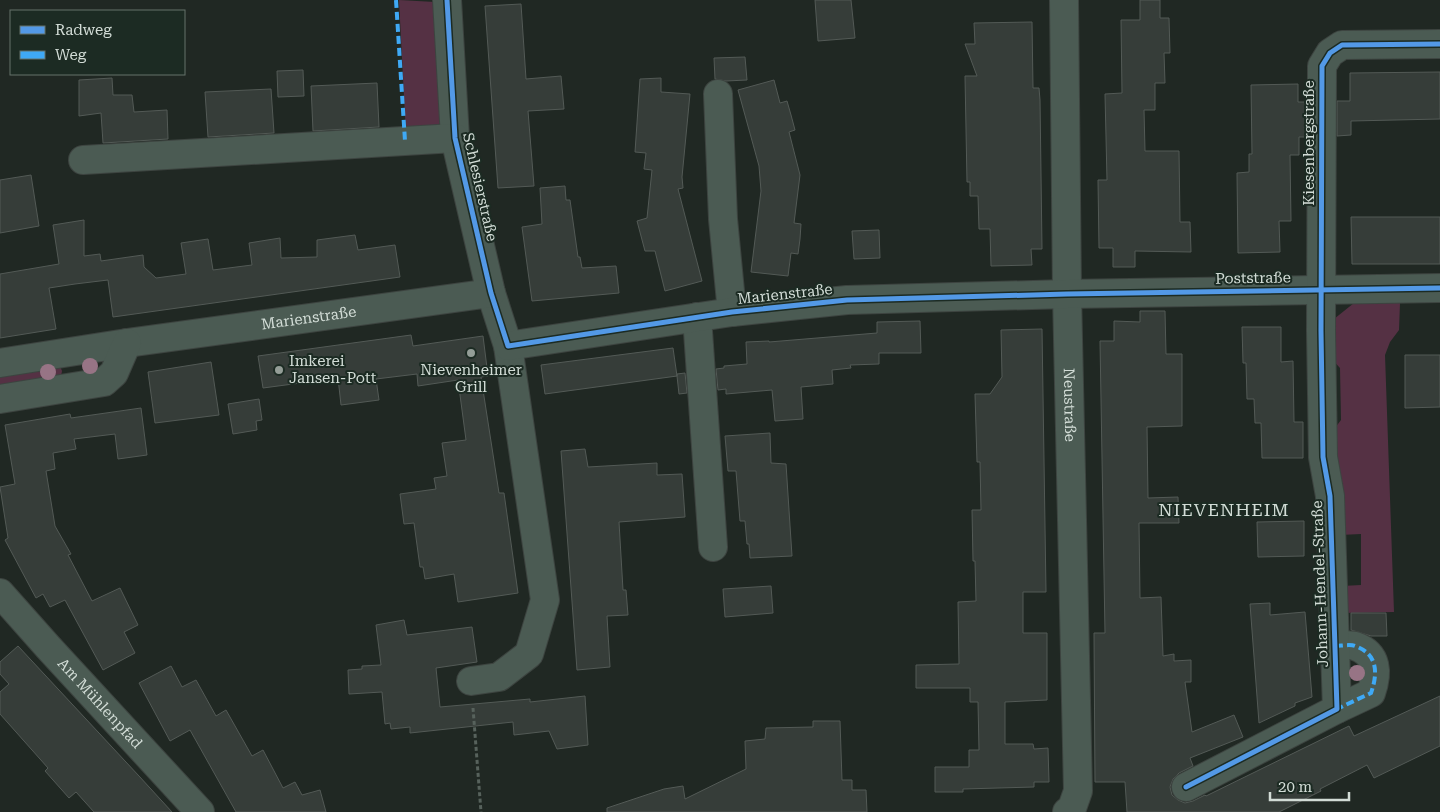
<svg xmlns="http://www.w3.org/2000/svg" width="1440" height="812" font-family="'Roboto Serif',serif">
<rect width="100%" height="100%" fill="#202823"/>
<g fill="#553144">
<polygon points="399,0 435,2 443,130 406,135"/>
<polygon points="1354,303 1400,303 1399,330 1390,342 1385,355 1394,612 1341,613 1342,586 1361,585 1361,534 1340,535 1332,432 1341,420 1340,368 1329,356 1329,323"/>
<polygon points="60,366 62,371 61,376 0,388 0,371"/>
</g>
<g fill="#363d39" stroke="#535a56">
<polygon points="815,0 851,0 855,38 818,41"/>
<polygon points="1140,0 1160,0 1160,18 1169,18 1170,53 1164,53 1165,83 1155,83 1155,110 1144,110 1145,151 1179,151 1180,222 1190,222 1191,252 1135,251 1135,267 1113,267 1113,248 1099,248 1098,180 1107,180 1105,94 1122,93 1121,20 1140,20"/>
<polygon points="521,4 526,79 561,76 564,109 528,111 534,186 498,188 485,6"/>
<polygon points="1032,22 1033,88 1039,88 1040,100 1042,249 1031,249 1032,265 991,266 990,229 979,229 978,196 970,196 970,182 967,182 965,76 977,76 965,44 975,44 974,23"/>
<polygon points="745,57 747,80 726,81 715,79 714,58"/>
<polygon points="303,70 304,96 278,97 277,71"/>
<polygon points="1440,72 1440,119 1351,121 1351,135 1337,136 1337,101 1350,101 1350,73"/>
<polygon points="112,78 113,95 132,95 134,112 167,110 168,139 103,143 101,113 79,116 79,80"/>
<polygon points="661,78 661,92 690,94 682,177 683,188 678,189 702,281 665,291 655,251 645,251 637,221 647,218 652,170 644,169 646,153 635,152 640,79"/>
<polygon points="774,80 780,103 787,101 791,115 795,130 789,132 800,175 794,223 801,224 800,239 798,254 791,253 788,276 751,272 761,191 759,166 738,90"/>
<polygon points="377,83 379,127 313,131 311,86"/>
<polygon points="1298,84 1298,102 1306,102 1306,137 1299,137 1299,155 1290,155 1291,221 1279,221 1280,252 1238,253 1237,173 1249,172 1249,154 1252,154 1251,85"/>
<polygon points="271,89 274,133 208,137 205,92"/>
<polygon points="31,175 39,226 0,233 0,180"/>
<polygon points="565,186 566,200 570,200 578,257 580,257 582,268 616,266 619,293 532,301 522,227 542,224 540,188"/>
<polygon points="1351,217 1440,217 1440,264 1352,264"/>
<polygon points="84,220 84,256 100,254 101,261 143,255 144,267 156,278 186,274 181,243 208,239 213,270 252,265 249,243 280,238 281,258 317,257 317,240 355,235 358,250 395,245 400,277 113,317 108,280 75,284 49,288 56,329 0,338 0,274 59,264 53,225"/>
<polygon points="879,230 880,258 854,259 852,231"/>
<polygon points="1140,311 1165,311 1166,354 1182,354 1182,426 1147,427 1148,498 1178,497 1179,523 1139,523 1140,598 1161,597 1163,656 1174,654 1174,661 1191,660 1191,682 1185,682 1192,732 1234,715 1243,737 1190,758 1193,766 1179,773 1173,779 1170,787 1172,795 1178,800 1185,803 1193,801 1205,795 1206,796 1349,726 1354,736 1440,696 1440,746 1374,778 1367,765 1320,789 1321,791 1279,812 1127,812 1125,782 1095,782 1094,633 1105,633 1100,341 1114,341 1114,321 1140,322"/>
<polygon points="920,321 921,353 879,353 879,364 850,365 851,368 832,370 833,384 801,387 803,419 775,421 772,390 726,394 726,389 718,390 716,369 724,368 724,366 747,364 746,342 769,341 769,342 877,333 877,322"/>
<polygon points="1242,327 1281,327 1281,362 1293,361 1294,422 1303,422 1303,458 1262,458 1261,423 1255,423 1254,399 1247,399 1246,363 1243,363"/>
<polygon points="1042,329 1046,592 1023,592 1023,633 1047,633 1047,700 1005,702 1005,744 1033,744 1034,749 1048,748 1049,782 1034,782 1034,787 963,789 963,792 935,792 935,767 969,767 969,750 979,750 978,702 970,702 970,688 916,688 916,665 959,664 958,602 976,601 975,561 973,561 972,510 981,510 980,462 977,462 975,394 990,394 1002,377 1001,330"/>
<polygon points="411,335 413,346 483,336 488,376 481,377 499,493 504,493 518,593 458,602 454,574 425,579 423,567 420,567 414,523 404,524 400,494 436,489 434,478 447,476 442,443 466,440 458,380 418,386 417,374 376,379 379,400 341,405 338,378 263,388 258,356"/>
<polygon points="673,348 677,376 677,374 685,373 687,393 679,394 677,376 545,394 541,365"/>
<polygon points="1405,355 1440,355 1440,407 1405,408"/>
<polygon points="211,362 219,415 155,423 148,372"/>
<polygon points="259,399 262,420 256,421 257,430 233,434 228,404"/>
<polygon points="141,408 147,455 118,459 115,434 74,439 76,449 53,453 55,469 46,471 55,526 71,554 68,555 92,601 120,588 138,625 124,632 135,653 103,670 65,600 50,607 43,594 36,598 5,540 8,538 0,487 15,484 5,425 70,414 71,418"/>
<polygon points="770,433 771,463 786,464 792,556 750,558 749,544 747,544 745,521 740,521 736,471 728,471 725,436"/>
<polygon points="585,449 588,467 657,463 657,475 682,474 685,517 619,522 623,590 626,590 628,615 607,616 610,667 577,670 561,451"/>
<polygon points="1304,521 1304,556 1258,557 1257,522"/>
<polygon points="771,586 773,613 725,617 723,589"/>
<polygon points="1270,603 1270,615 1305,612 1312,697 1295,703 1295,706 1259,723 1250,604"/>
<polygon points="1351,613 1386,613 1387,636 1371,636 1351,630"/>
<polygon points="404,620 407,635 472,627 477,662 436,668 440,707 530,699 530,702 585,696 588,745 557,749 549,731 514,735 513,722 410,733 410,727 391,729 390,723 385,724 382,692 349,694 348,670 362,669 362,666 381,665 376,625"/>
<polygon points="18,646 139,776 172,812 94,812 76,792 69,798 45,771 48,768 0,714 0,692 9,684 0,674 0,662"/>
<polygon points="171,666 182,687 196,680 216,716 226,710 252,756 263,750 283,788 295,782 302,795 320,790 326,812 236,812 190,730 170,741 139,683"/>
<polygon points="813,721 840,721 842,780 852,780 852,790 866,790 867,812 607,812 607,808 664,789 683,786 685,799 746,769 745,741 765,739 766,728 813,727"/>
</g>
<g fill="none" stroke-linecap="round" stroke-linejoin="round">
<g stroke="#3d4440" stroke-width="30">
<g id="minor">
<polyline points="447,0 455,138 491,293 508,346 545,600 529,654 499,677 471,681"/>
<path id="s1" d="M1064,0L1067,294L1078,791L1072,808L1067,812"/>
<polyline points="718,94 723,219 732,312"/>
<polyline points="83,160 455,138"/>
<polyline points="697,317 713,547"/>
<polyline points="508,346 732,312 847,300 1067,294 1440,288"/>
<path id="s2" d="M0,363L127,343L491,293"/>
<polyline points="0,399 104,382 114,373 127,343"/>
<path id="s3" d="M0,593L48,647L200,812"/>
<path d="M1335,646C1341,646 1350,644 1355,646C1378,654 1378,673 1371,693L1337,709"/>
<polyline points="1186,787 1337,709 1330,496 1323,457 1321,331 1322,66 1330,53 1342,45 1440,44"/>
</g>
</g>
<polyline stroke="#57625c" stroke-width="3" stroke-dasharray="4 2.5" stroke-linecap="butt" points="473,708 481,812"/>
<use href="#minor" stroke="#4b5b53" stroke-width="28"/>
<g stroke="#3fa9f5" stroke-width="4" stroke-dasharray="8 4" stroke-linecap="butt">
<polyline points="396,0 405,141"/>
<path d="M1335,646C1341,646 1350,644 1355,646C1378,654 1378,673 1371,693L1337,709"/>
</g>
<g stroke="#1c2b23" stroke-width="8">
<g id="cycleway">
<polyline points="447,0 455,138 491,293 508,346 732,312 847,300 1067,294 1440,288"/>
<polyline points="1186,787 1337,709 1330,496 1323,457 1321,331 1322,66 1330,53 1342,45 1440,44"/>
</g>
</g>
<use href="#cycleway" stroke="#5399e6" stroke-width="5"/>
</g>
<g fill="#977485">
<circle cx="90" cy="366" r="8"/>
<circle cx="48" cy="372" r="8"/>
<circle cx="1357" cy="673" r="8"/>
</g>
<g fill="#949d97" stroke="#1c2b23" stroke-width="2">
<circle cx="471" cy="353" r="5"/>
<circle cx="279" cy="370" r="5"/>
</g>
<g text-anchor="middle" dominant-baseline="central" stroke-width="4" stroke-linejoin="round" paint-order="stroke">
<g font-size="15" fill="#d2dcd6" stroke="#1c2b23">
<text transform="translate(1309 143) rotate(-90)">Kiesenbergstraße</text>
<text transform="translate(480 187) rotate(77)">Schlesierstraße</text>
<text transform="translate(1253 278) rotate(-1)">Poststraße</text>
<text transform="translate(785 294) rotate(-6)">Marienstraße</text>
<text stroke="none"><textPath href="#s2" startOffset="312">Marienstraße</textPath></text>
<text stroke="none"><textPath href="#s1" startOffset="405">Neustraße</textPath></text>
<text transform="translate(1320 584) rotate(-92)">Johann-Hendel-Straße</text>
<text stroke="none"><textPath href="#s3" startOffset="149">Am Mühlenpfad</textPath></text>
</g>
<g font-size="15" fill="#d2dcd6" stroke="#1c2b23" text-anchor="start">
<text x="289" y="361">Imkerei<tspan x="289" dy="17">Jansen-Pott</tspan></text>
<text x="471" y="370" text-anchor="middle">Nievenheimer<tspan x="471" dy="17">Grill</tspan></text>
</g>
<g font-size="18" letter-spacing="1" fill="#d2dcd6" stroke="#1c2b23">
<text x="1224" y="509">NIEVENHEIM</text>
</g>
</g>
<rect x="10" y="10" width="175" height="65" fill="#1c2b23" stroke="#65726b"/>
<rect x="20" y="26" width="25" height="8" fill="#5399e6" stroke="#65726b"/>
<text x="55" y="35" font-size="15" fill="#d2dcd6">Radweg</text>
<rect x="20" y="51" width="25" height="8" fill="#3fa9f5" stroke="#65726b"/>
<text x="55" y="60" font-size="15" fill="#d2dcd6">Weg</text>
<path d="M1270 792v8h79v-8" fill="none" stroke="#d2dcd6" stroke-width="2.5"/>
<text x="1278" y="792" font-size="15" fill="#d2dcd6" stroke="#1c2b23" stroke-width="4" paint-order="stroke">20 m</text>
</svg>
